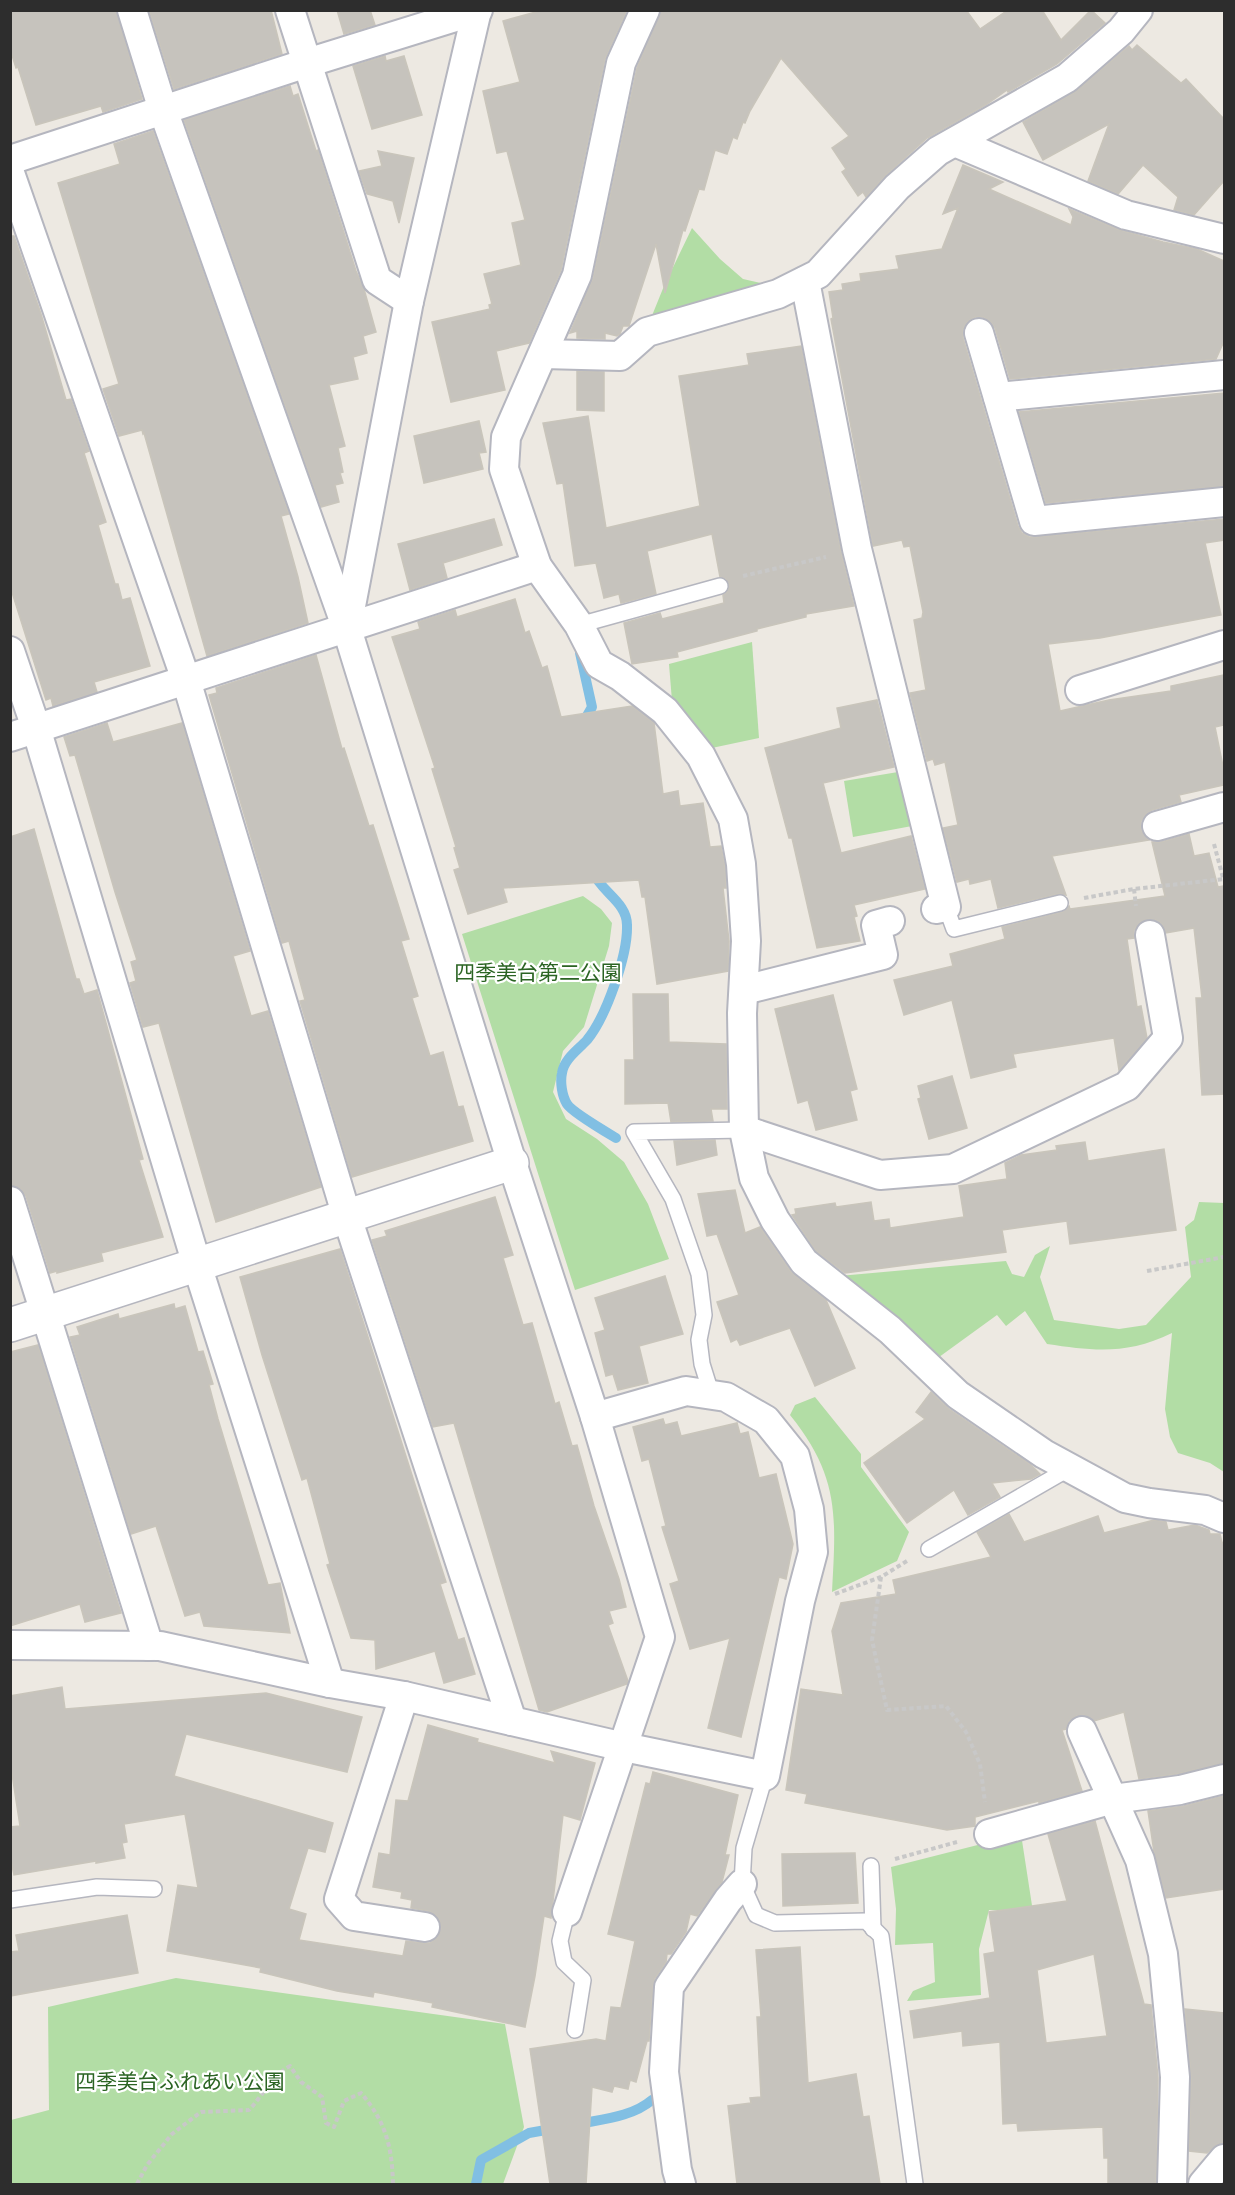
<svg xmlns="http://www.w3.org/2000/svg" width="1235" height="2195" font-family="'DejaVu Sans','Noto Sans JP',sans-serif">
<rect width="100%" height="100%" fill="#ede9e2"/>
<g fill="#b2dda5">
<polygon points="692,228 720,259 743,279 765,284 649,323 664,286"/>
<polygon points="752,642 759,738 707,749 672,701 669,664"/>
<polygon points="904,771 912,826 853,837 844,781"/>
<polygon points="583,896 601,909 612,923 609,946 584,1027 563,1051 553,1092 566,1119 597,1139 624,1162 648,1204 669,1259 575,1290 462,934"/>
<path d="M1199,1202L1224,1203V1472L1210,1463L1178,1453L1170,1437L1165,1409L1172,1333C1127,1355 1094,1351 1047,1344L1025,1311L1006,1326L997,1315L935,1360L839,1276L1006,1261L1012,1274L1024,1277L1035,1255L1050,1246L1040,1277L1054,1320L1119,1329L1146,1325L1191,1277L1185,1227L1194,1220Z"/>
<path d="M815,1397L861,1454V1467L909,1532L897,1561L832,1592C836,1517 840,1477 790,1415L795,1405Z"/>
<polygon points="1021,1834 1033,1912 989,1910 979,1949 981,1995 907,2001 913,1991 935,1982 933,1943 895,1945 896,1909 891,1867"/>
<polygon points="176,1978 505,2024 524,2127 503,2184 11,2184 11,2120 49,2110 48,2007"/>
</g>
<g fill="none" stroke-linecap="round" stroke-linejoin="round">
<g stroke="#81bfe3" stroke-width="10">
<polyline points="580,653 592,707 583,723"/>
<path d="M593,872C601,892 627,902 627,925C628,955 606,1017 587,1040C578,1050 564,1059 562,1073C560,1082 562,1096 567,1104C572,1112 606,1132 616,1138"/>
<path d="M578,2124C603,2119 632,2117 652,2100"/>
<polyline points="476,2184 481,2160 529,2133 557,2128"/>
</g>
</g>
<g fill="#c6c3bd" stroke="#c9c5bb" stroke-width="1.5" fill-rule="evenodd">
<polygon points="10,10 116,10 142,99 103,112 101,106 36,125 18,67 16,68 10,49"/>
<polygon points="149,10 271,10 282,54 174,89"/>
<polygon points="337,10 370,10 375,25 344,34"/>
<polygon points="543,10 627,10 605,59 561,270 529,343 496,351 505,390 451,402 432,322 490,309 489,305 492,304 484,274 521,265 512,223 525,220 507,151 497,153 483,91 520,82 503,21"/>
<polygon points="661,10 966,10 980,29 1008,10 1042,10 1061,40 1091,10 1105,23 1057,64 1008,92 1007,90 987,104 927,138 886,175 866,197 863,192 858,196 842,172 846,169 832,148 849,136 781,58 750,111 745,123 743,122 737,139 733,137 727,154 715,150 704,190 699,189 685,231 683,230 665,293 656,244 629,326 623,326 620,334 617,336 605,333 605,339 577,338 577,331 570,333 593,278 637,68"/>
<polygon points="1137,45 1181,83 1186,79 1224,119 1224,181 1194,215 1174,210 1178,197 1143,165 1118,194 1088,181 1109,124 1043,160 1023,122 1075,92 1129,46 1132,50"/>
<polygon points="385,56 386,61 404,56 422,115 372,129 353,66"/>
<polygon points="290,86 293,96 298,94 316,151 318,150 356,271 364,289 376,332 363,336 367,353 353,357 358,379 329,385 345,446 338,448 343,472 340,473 343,483 335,485 339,502 321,507 184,120"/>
<polygon points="153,131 289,514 281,516 298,577 308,623 207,656 144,433 143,434 142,430 119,436 103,389 119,384 58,183 120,164 114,144"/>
<polygon points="378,151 414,158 399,223 393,201 367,194 359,171 382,166"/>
<polygon points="963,165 1003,182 989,189 1071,225 1073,217 1069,209 1120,230 1163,242 1197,249 1224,261 1224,341 1216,359 1010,379 995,328 991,322 983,317 975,317 968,321 963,329 963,338 1018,526 1022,533 1029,537 1036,537 1224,519 1224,540 1205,543 1221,615 1100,638 1048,644 1060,711 1109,700 1171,691 1171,686 1224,675 1224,725 1215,727 1224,771 1224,785 1179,795 1181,802 1152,810 1146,814 1141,821 1141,830 1149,840 1052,856 1066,895 1058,894 998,908 991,879 970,884 969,879 957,882 943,828 958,825 945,762 935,765 933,759 927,761 910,693 926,690 914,620 922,618 923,612 910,546 904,547 902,540 873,546 831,319 833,318 829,292 843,290 842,284 861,281 860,274 899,269 896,256 942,249 958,208 943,214"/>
<polygon points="10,236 14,236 41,314 66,400 71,399 89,451 84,453 106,522 98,525 115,584 118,584 122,600 130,598 150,666 94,682 97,692 53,706 51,698 46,700 10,586"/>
<polygon points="801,346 841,552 854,606 806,614 806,617 757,629 757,631 677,652 678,657 632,664 624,623 660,613 662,619 724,603 723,595 727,592 729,584 726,579 720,577 712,534 647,551 656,594 621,603 619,594 604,598 596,563 575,566 563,483 557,484 543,423 588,416 606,528 700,506 679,376 749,365 747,354"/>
<polygon points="577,371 604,372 604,411 577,410"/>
<polygon points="1224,393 1224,486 1046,503 1019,412"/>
<polygon points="479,421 486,452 479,453 483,469 424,483 414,436"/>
<polygon points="494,519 502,545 443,563 447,578 410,590 398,544"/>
<polygon points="515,599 525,633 529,631 542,668 547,666 561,717 632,706 654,723 663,794 678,791 680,806 703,803 710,847 721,846 725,866 726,888 723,888 729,941 728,971 657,984 645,897 642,897 639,880 503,888 507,902 468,914 454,870 460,868 454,848 456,847 432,769 435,768 392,637 420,629 418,622 455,610 457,617"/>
<polygon points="316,655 342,749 344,748 369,826 373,825 409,939 401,941 418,996 412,998 430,1056 443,1052 458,1107 463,1106 473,1141 352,1177 300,1001 305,1000 289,941 282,943 209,695 217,693 216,688"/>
<polygon points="877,700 894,767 823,783 841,853 911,836 925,889 854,905 857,916 854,917 860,941 817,948 792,838 789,838 765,748 841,728 837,708"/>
<polygon points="107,723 113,742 182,723 250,951 233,956 251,1016 268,1011 321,1187 216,1222 159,1023 143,1027 130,983 136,981 131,962 137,960 115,892 75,755 70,756 64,737"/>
<polygon points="34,829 76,979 79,979 84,994 97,990 143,1159 139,1160 163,1237 101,1253 103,1261 57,1273 57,1271 50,1273 26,1196 21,1189 11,1185 10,837"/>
<polygon points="1189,834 1194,856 1209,853 1218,887 1224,886 1224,1094 1202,1095 1196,998 1202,998 1194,928 1166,933 1162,924 1156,920 1148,919 1139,923 1134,930 1134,938 1127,939 1137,1007 1141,1006 1147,1038 1119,1070 1114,1038 1013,1054 1016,1067 971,1078 952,1000 904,1015 894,980 953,966 950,954 1005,939 1002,927 1062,912 1069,906 1070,909 1165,896 1152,842 1161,842"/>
<polygon points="633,994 668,994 669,1042 726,1044 727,1109 711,1109 713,1121 671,1122 668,1103 625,1104 625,1060 634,1060"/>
<polygon points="833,995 857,1089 850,1091 857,1120 816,1130 808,1100 798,1103 775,1009"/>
<polygon points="952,1076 967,1128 929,1139 918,1099 921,1098 918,1086"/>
<polygon points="715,1140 717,1155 677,1165 674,1141"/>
<polygon points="1085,1142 1088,1161 1164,1149 1176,1230 1070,1244 1067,1221 1002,1230 1006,1252 845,1273 816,1251 792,1215 796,1214 795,1209 835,1203 836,1207 871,1202 874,1221 889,1219 890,1228 964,1217 959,1186 1007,1179 1005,1163 1021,1155 1057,1150 1056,1146"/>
<polygon points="735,1190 745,1233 760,1227 791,1272 826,1300 855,1368 815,1386 790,1328 740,1345 737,1339 731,1342 717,1302 739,1295 717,1234 707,1236 698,1194"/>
<polygon points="495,1197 513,1255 503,1258 523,1325 532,1323 555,1404 559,1402 572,1446 577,1445 594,1506 619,1579 626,1607 609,1611 613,1623 608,1625 628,1681 627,1684 547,1712 539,1710 454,1423 433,1427 372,1240 387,1236 385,1231"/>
<polygon points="340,1249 446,1582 440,1584 458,1640 464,1638 475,1674 444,1683 435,1651 376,1669 375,1640 351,1638 327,1565 330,1564 307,1478 302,1480 262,1355 240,1277"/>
<polygon points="665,1276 683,1334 639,1346 648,1383 618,1390 613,1374 606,1376 595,1333 605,1330 595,1298"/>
<polygon points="174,1304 175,1309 185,1306 198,1352 203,1351 213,1384 209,1385 218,1419 268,1585 280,1583 290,1633 204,1626 200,1612 185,1616 156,1526 131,1534 70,1337 80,1335 77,1327 118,1314 119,1319"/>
<polygon points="38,1345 121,1613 85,1622 80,1604 10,1626 10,1352"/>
<polygon points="931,1392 949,1409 1031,1465 1040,1474 1031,1479 992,1483 1000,1497 968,1515 954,1490 907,1523 864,1463 925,1419 916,1412"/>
<polygon points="663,1419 665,1425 677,1422 681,1436 737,1423 740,1434 748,1432 759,1478 776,1474 793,1544 786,1579 779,1577 741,1737 708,1728 730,1638 690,1649 670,1584 679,1581 662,1527 666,1526 649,1459 642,1461 633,1427"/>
<polygon points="1009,1514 1024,1542 1098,1516 1104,1533 1154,1520 1166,1522 1168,1530 1195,1525 1209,1530 1210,1534 1220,1534 1222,1543 1224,1542 1224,1763 1177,1774 1139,1779 1124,1712 1094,1721 1084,1715 1076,1716 1069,1721 1066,1729 1062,1730 1082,1791 1039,1803 1039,1801 975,1817 975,1826 947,1830 805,1803 807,1794 786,1790 801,1689 843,1695 832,1631 841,1603 896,1594 893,1580 991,1557 977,1532"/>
<polygon points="62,1687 65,1709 266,1693 362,1717 347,1772 186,1734 174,1776 333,1823 325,1852 308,1848 289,1909 306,1914 299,1940 403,1956 406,1941 423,1943 430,1943 437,1938 441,1929 440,1921 436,1915 428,1911 411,1908 412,1900 401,1898 402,1892 373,1887 379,1853 390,1855 396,1800 408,1801 428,1725 478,1739 477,1742 555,1763 551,1751 595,1763 580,1820 563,1815 551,1918 544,1916 535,1976 525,2027 432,2007 433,2003 374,1992 373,1997 337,1991 260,1972 261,1968 167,1951 178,1885 198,1888 185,1814 124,1824 127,1842 122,1843 125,1858 96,1863 96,1861 14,1875 10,1856 10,1827 20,1826 10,1761 10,1696"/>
<polygon points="653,1772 738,1795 725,1855 729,1855 722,1882 697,1916 690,1914 686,1932 671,1954 667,1954 666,1962 655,1978 653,1986 649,2041 647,2041 636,2082 630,2080 628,2089 614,2086 612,2092 592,2087 586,2184 550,2184 530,2049 596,2039 606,2041 611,2007 621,2008 635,1941 608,1934 646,1783 650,1784"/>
<polygon points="1224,1796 1224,1889 1166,1898 1154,1852 1148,1811 1184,1806"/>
<path d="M1095,1821L1144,2004L1151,2005L1158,2078L1156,2184H1108V2158H1104L1103,2127L1018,2131L1017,2123L1003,2124L1000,2042L963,2046L962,2031L914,2038L910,2011L990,1998L984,1954L995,1952L989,1912L1067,1901L1048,1834ZM1094,1954L1107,2036L1046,2043L1037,1970Z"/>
<polygon points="855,1853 858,1903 783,1906 782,1854"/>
<polygon points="127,1915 138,1973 10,1996 10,1952 19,1951 16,1935"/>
<polygon points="800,1947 808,2083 856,2074 863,2117 869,2116 880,2184 737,2184 728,2106 751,2103 750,2098 761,2097 757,2017 761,2017 756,1950"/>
<polygon points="1185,2009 1224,2013 1224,2143 1218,2144 1207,2153 1189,2151 1191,2077"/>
</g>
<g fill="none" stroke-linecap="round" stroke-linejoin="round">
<g stroke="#b5b6bf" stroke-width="18">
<g id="lane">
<polyline points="579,625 720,586"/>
<polyline points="946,907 954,929 1060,903"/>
<polyline points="712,1396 702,1364 699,1340 704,1315 699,1274 673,1199 634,1132 744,1130"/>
<polyline points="929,1549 1070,1468"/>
<polyline points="765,1776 744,1848 742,1884 756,1915 775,1923 866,1921 881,1936 915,2184"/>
<polyline points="871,1866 873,1929"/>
<polyline points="10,1900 97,1887 154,1889"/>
<polyline points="567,1912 560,1941 564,1962 583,1980 575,2030"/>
</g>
</g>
<g stroke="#b5b6bf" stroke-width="32">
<g id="street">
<polyline points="132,10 163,110 347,629 512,1163 595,1417 660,1637 567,1912"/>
<polyline points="290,10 377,280 409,301"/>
<polyline points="645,10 621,63 577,275 506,437 504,469 537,566 579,625 599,664 620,676 665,711 701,756 733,819 741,864 746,941 742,1013 744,1130 754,1178 775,1220 804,1262 890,1330 958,1395 1044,1454 1125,1498 1149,1503 1205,1510 1224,1518"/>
<polyline points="955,142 1126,215 1224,239"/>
<polyline points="10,160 307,63 478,10"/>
<polyline points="10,173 186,680 347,1217 512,1721"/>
<polyline points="805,281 857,549 946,907 936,909"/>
<polyline points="979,333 1034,521 1224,502"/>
<polyline points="543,354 620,356 647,332 778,294 818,274 897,187 938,151 1067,78 1121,31 1138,10"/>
<polyline points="998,397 1224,375"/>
<polyline points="347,627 409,301 477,10"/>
<polyline points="10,651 36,728 197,1265 330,1683"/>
<polyline points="1080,690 1224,645"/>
<polyline points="10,737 537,566"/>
<polyline points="1157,826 1224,807"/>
<polyline points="744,990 883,955 876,925 890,921"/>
<polyline points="744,1130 880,1175 953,1169 1127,1086 1168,1038 1150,935"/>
<polyline points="10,1201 149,1646"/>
<polyline points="10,1645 160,1646 330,1683 404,1696 624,1747 765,1776 800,1601 813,1552 809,1509 795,1456 766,1420 726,1397 686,1391 595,1417"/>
<polyline points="404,1696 339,1899 354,1916 425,1927"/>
<polyline points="1082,1731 1140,1860 1163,1954 1175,2077 1172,2184"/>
<polyline points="989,1834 1113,1799 1180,1790 1224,1779"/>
<polyline points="681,2184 677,2170 664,2072 669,1987 728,1900 742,1884"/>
<polyline points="1203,2184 1224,2159"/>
</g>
</g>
<g stroke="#b5b6bf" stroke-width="36">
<polyline id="secondary" points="10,1325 512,1163"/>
</g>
<g stroke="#c8c8c8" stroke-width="4" stroke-dasharray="4.5 3" stroke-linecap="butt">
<polyline points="743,576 826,557"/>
<polyline points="1214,844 1223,878"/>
<polyline points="1134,889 1136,906"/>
<polyline points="1084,898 1134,889 1224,879"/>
<polyline points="1147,1271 1224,1257"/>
<polyline points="881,1577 872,1640 887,1710 946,1706 966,1732 980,1764 985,1802"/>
<polyline points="835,1594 881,1577 907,1561"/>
<polyline points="895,1859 957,1842"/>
<path d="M137,2184L147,2165L172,2134L201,2112L249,2110C263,2095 273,2075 290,2066L301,2082L322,2097L326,2123L334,2127L344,2101L361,2093C386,2122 392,2147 393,2184"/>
</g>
<use href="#lane" stroke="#fff" stroke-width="15"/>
<use href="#street" stroke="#fff" stroke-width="28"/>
<use href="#secondary" stroke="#fff" stroke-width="33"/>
</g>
<g text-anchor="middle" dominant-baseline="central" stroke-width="4.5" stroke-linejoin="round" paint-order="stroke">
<g font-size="21" fill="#2b6423" stroke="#fff">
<text x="538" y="973">四季美台第二公園</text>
<text x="180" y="2082">四季美台ふれあい公園</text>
</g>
</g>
<rect width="1235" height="2195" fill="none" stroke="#2d2d2d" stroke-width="24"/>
</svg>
